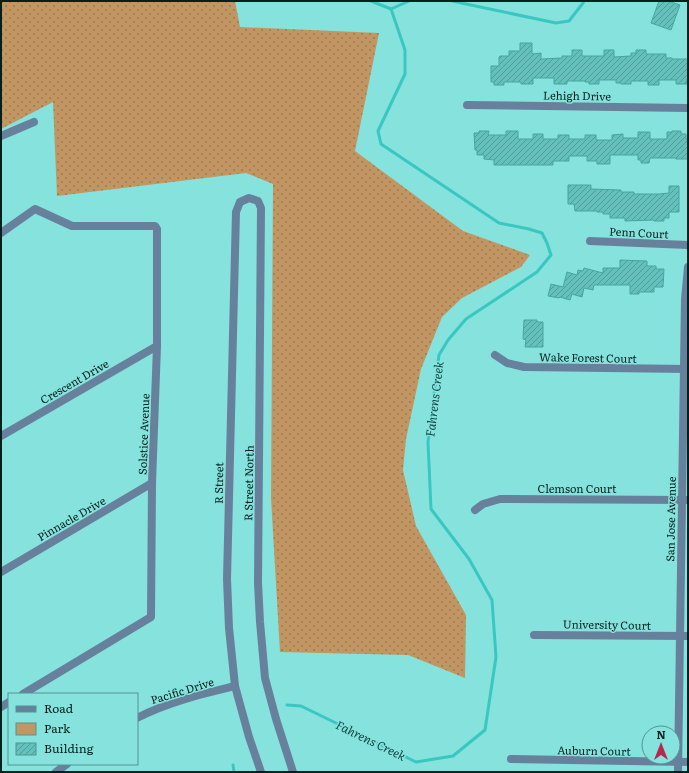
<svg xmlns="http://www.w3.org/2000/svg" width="689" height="773" font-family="Literata,serif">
<defs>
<pattern id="green-dots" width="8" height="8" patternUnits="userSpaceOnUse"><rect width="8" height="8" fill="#c29662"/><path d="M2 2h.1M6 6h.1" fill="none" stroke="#9b7a50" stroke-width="1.8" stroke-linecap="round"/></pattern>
<pattern id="building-hatch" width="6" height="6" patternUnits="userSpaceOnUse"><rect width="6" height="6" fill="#64c0bb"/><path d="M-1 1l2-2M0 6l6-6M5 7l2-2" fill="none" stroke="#509c97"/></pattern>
</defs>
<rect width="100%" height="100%" fill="#86e2dc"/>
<polygon fill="url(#green-dots)" points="1,1 235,1 240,27 379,33 355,151 463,231 530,255 521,267 462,298 442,317 421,369 406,439 403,470 416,526 466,615 465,678 408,655 280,652 271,498 273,184 246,173 57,196 53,102 1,129"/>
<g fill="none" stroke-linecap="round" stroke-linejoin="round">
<g stroke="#39c7c1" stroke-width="3">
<polyline points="452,1 556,23 569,21 583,3 584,1"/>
<polyline points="391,9 409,1"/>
<polyline points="287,705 301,706 416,762 453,756 485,730 496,657 492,600 469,559 431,509 428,442 439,355 448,340 466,319 537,272 551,255 547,243 542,233 529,229 499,223 381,144 378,131 405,74 405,50 391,9 371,1"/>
<polyline points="233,765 234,772"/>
</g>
</g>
<g fill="url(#building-hatch)" stroke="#47a5a0">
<polygon points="659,1 668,1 680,5 671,30 651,23"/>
<polygon points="520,43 532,43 532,54 541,53 541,59 562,58 562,56 572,56 572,50 582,50 582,56 604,56 604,50 614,50 614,57 631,56 631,53 636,53 636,50 646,50 646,54 666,54 666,58 672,58 672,59 688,59 688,79 687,79 687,84 676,84 676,80 659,80 659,85 648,85 648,81 631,81 631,84 621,84 621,83 616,83 616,80 599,80 599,84 589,84 589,82 585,82 585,81 567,81 567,84 554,84 554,78 533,78 533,84 521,84 521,82 504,82 504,85 494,85 494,82 491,82 491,66 499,66 499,57 500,56 509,56 509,51 520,51"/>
<polygon points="479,131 489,131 488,135 506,135 506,131 518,131 518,139 533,139 533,134 543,134 543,139 558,139 558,135 569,135 569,139 585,139 585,135 596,135 596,140 612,140 612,135 623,134 623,138 638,138 638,132 650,132 650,139 667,139 667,132 672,132 672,131 681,131 681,134 686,134 686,139 688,139 688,159 676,159 676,158 650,158 649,163 641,163 641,160 638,160 638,155 610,155 610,164 597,164 597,161 587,161 587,156 569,156 569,161 553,161 553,165 494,165 494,160 484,159 484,155 477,155 477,150 475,150 474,133 479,133"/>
<polygon points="568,185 591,185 591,189 621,190 621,192 634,192 634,194 659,194 669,193 669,186 679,186 679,212 669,212 669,218 664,218 664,221 654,221 654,220 625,221 625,218 610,218 610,214 603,214 603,212 597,212 597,211 575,211 574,204 568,204"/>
<polygon points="620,260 647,261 647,266 656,266 656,269 664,269 663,287 654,287 654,292 639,292 639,294 630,294 630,285 594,285 593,290 584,288 582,297 572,294 570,300 560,297 559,298 548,296 551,284 563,287 567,272 577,275 578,270 583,271 584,268 603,273 603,268 620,268"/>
<polygon points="524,320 537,320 537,322 543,322 543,347 525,347 526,340 523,339"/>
</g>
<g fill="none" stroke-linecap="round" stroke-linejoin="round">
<g stroke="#67819d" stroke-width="8">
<polyline points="467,105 688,108"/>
<polyline points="1,136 34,122"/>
<polyline points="1,233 35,209 72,226 155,226 157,229 157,346 152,483 151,617 23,694"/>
<polyline points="590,241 688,245"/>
<polyline points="495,355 507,363 524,367 688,369"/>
<polyline points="1,436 157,346"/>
<polyline points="475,510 483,504 500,499 688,500"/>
<polyline points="1,572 152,483"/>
<polyline points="534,635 688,636"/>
<polyline points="1,707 9,702"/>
<path d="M137,718C168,702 202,694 235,686"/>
<polyline points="511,759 688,762"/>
<polyline points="56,772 67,764"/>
<polyline points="261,772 249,737 235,686 229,628 227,579 236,212 240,202 249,198 258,201 261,208 258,583 260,622 265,678 276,719 293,772"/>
<polyline points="678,772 685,299 688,267"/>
</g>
</g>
<g text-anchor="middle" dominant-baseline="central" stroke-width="3" stroke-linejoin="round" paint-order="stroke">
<g font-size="11" fill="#03201f" stroke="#86e2dc">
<text transform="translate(577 95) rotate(1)">Lehigh Drive</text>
<text transform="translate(639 232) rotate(3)">Penn Court</text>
<text transform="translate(588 357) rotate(1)">Wake Forest Court</text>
<text transform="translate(74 381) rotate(-30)">Crescent Drive</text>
<text transform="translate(143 434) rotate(-88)">Solstice Avenue</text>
<text transform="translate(218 483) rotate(-89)">R Street</text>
<text transform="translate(248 483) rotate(-89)">R Street North</text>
<text x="577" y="488">Clemson Court</text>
<text transform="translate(71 518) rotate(-30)">Pinnacle Drive</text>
<text transform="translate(670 519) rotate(-89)">San Jose Avenue</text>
<text transform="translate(607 624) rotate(1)">University Court</text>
<text transform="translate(182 690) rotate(-17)">Pacific Drive</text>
<text transform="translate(594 750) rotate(1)">Auburn Court</text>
</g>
<g font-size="12" font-style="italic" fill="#0f4b49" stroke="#86e2dc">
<text transform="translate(434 399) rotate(-83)">Fahrens Creek</text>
<text transform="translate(371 740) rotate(26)">Fahrens Creek</text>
</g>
</g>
<rect width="689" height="773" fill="none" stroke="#03201f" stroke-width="4"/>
<rect x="8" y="693" width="130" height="72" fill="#86e2dc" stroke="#529490"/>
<rect x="16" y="706" width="20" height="6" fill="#67819d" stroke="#529490"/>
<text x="44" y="713" font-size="12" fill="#03201f">Road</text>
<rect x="16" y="723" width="20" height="12" fill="#c29662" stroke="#529490"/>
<text x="44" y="733" font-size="12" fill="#03201f">Park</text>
<rect x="16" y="743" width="20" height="12" fill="url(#building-hatch)" stroke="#529490"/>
<text x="44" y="753" font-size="12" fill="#03201f">Building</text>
<g transform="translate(661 745)"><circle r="19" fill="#86e2dc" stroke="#529490"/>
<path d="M0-3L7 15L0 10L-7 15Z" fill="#b7274f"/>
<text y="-6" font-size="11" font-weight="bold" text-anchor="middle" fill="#03201f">N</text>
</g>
</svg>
